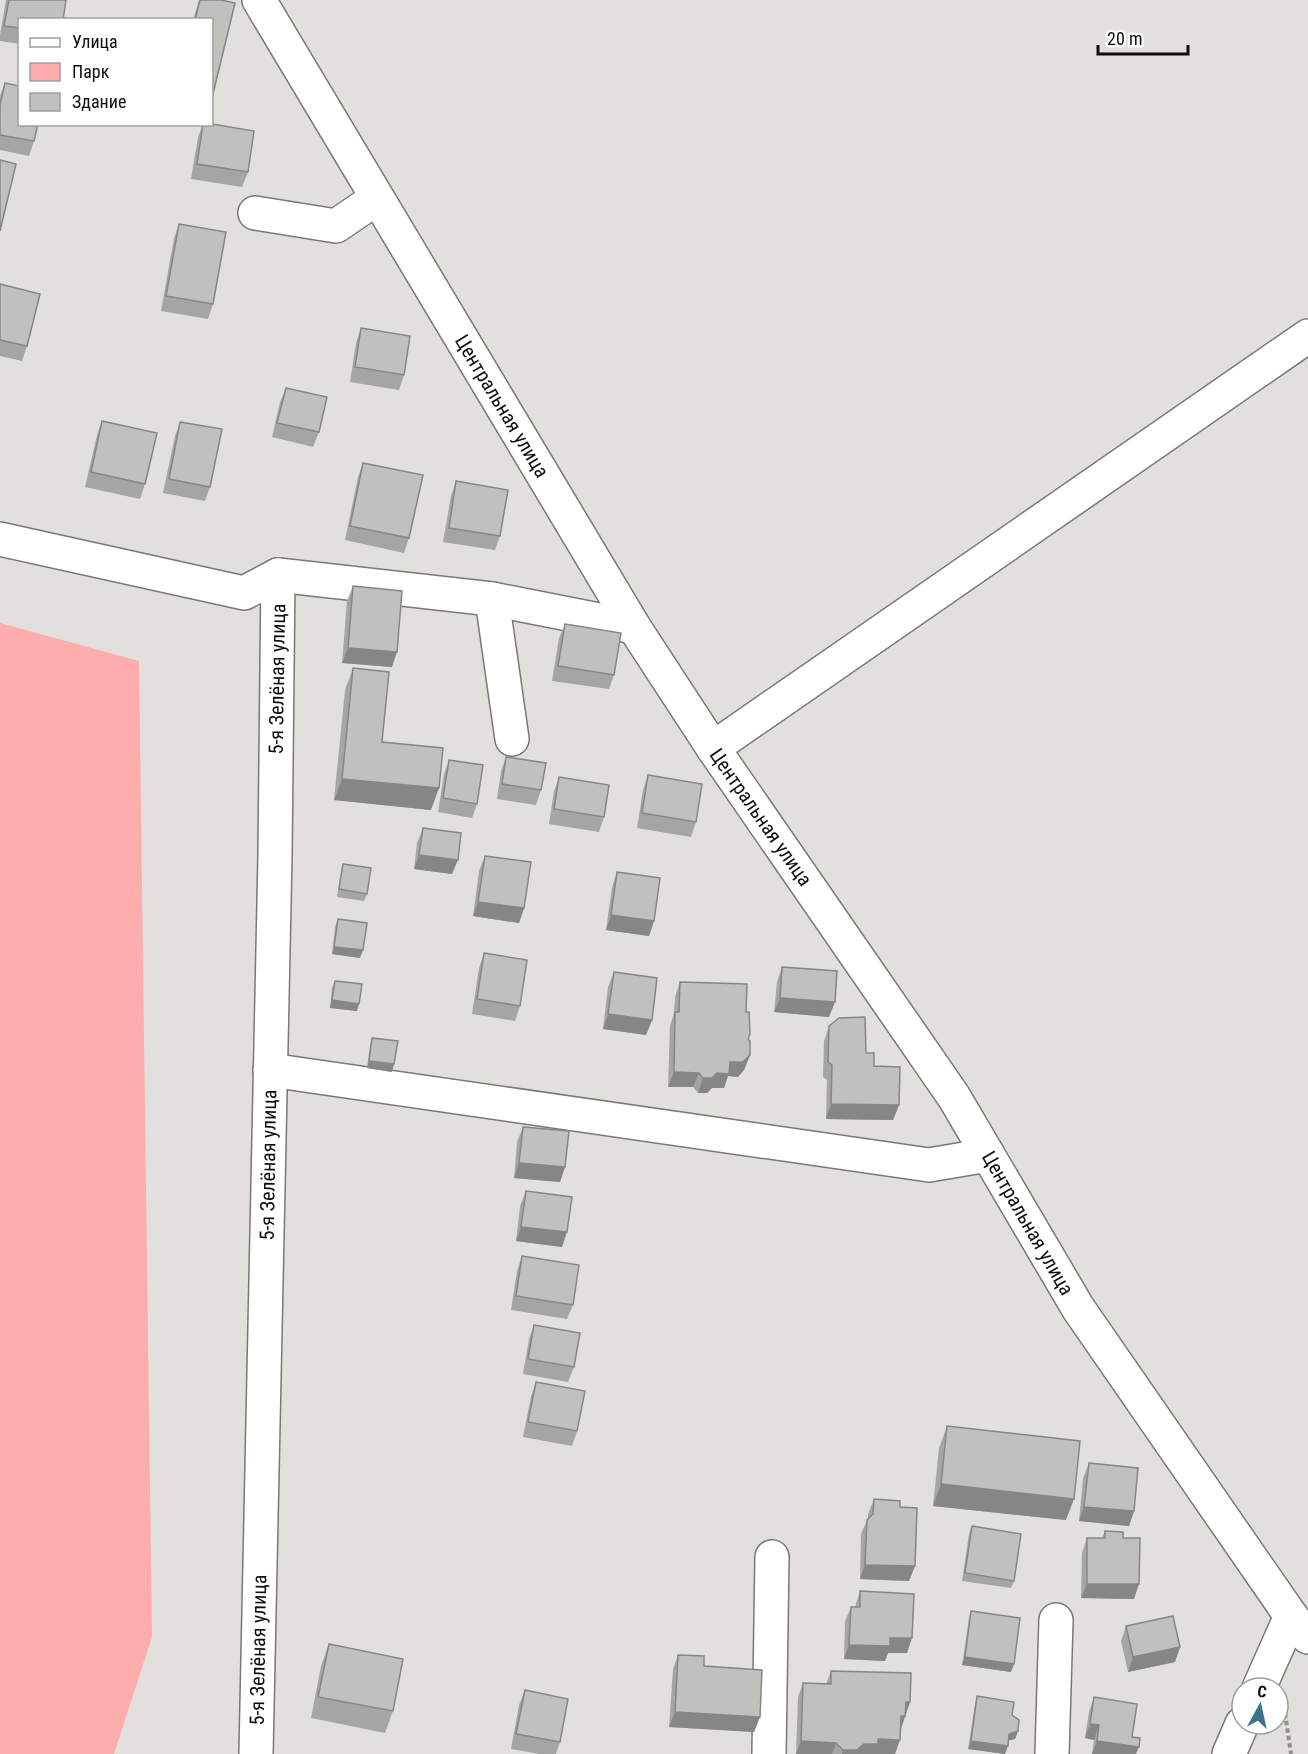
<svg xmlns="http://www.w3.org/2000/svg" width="1308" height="1754" font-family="'Roboto Condensed',sans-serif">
<rect width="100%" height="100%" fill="#e2e0dd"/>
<polygon fill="#fdadab" points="0,623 139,661 152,1637 114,1754 0,1754"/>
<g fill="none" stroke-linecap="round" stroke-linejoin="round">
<g stroke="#7a7876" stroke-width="36">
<g id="minor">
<polyline points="259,0 634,627 713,748 954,1097 1078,1308 1291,1616 1308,1637"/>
<polyline points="255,213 336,226 377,198"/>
<polyline points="0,539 244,593 278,575 275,855 256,1754"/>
<polyline points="278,575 492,599 634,627"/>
<polyline points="492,599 512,739"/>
<polyline points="713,748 1308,336"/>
<polyline points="270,1070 929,1165 988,1155"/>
<polyline points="1259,1688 1291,1616"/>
<polyline points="769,1754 772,1557"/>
<polyline points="1052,1754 1056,1620"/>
<polyline points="1229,1754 1242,1724"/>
</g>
</g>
<polyline stroke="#918f8d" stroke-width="4" stroke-dasharray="4.5 3" stroke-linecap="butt" points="1284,1706 1291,1754"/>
<use href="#minor" stroke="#fff" stroke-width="33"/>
</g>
<g fill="#a5a5a3">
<polygon points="6,0 66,0 20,20 20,44 0,41 0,35"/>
<polygon points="199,0 221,0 235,3 212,100 212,20 193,20"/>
<polygon points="5,83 34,141 29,156 0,150 0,96"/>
<polygon points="203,124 248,172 242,187 191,179 198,137"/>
<polygon points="179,224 213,304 208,319 161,311 174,238"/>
<polygon points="0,284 27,346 22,361 0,356"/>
<polygon points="361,328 404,375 399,390 350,382 356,343"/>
<polygon points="286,388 319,432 313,447 272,437 280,402"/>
<polygon points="102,421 145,484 140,499 85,487 97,435"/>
<polygon points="180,422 210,487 205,501 163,493 175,436"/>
<polygon points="363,463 409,538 404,553 345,540 358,477"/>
<polygon points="456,481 500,536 495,550 443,542 451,496"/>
<polygon points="353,586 392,667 342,663 347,601"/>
<polygon points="565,624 614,675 609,689 552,681 559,638"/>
<polygon points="353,668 382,742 431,810 334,800 345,690"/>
<polygon points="506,757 541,790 536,805 497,799 501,771"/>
<polygon points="449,760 477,804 472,818 438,812 444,774"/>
<polygon points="648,775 696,822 691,837 637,828 643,790"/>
<polygon points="559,777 604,817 599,832 549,824 554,791"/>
<polygon points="423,828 452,874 414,869 417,843"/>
<polygon points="485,856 524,908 519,923 473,916 479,871"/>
<polygon points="343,864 367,894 364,901 337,897 341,871"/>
<polygon points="617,872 654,921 649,936 606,930 612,887"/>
<polygon points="338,919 360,958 332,954 335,927"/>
<polygon points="484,953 520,1006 515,1021 472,1014 479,968"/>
<polygon points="782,967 829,1017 774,1012 777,982"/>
<polygon points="614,972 652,1020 646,1035 603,1029 608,987"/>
<polygon points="335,981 357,1011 330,1008 332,988"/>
<polygon points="680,982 746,1012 750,1055 744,1070 738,1077 728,1076 724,1088 712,1088 707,1093 698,1093 693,1087 668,1087 670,1026 674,1013 675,997"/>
<polygon points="829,1026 866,1053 899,1105 893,1120 826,1119 827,1080 823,1077 824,1041"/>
<polygon points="372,1038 392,1072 367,1068 370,1045"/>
<polygon points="523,1127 565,1167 560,1182 514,1178 517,1142"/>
<polygon points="526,1191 562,1247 516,1241 520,1206"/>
<polygon points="522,1256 573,1305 567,1319 511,1310 517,1271"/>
<polygon points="534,1325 574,1367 568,1382 523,1374 529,1339"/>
<polygon points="536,1382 577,1431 572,1446 523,1437 531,1396"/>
<polygon points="947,1426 1066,1520 933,1506 939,1448"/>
<polygon points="1089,1463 1134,1511 1129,1526 1079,1521 1083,1478"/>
<polygon points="874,1499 900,1507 915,1566 909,1581 860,1579 861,1534 868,1518 868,1514"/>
<polygon points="972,1526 1014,1581 1011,1588 962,1581 969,1534"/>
<polygon points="1105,1531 1123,1538 1134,1599 1081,1598 1082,1553 1087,1538 1102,1538"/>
<polygon points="860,1591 907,1653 888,1653 885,1661 844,1659 845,1621 851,1607 855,1607"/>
<polygon points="971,1611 1011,1672 962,1665 969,1618"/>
<polygon points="1126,1626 1180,1647 1175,1662 1128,1672 1121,1641"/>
<polygon points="329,1644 393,1711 385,1733 311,1718 321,1666"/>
<polygon points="678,1655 704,1666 760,1717 754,1732 669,1727 673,1669"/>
<polygon points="831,1671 910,1702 901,1729 895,1754 796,1754 798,1697 803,1683 826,1684"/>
<polygon points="525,1690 560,1742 556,1754 540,1754 511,1749 519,1705"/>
<polygon points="977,1696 1012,1715 1018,1731 1015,1739 1008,1740 1005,1754 968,1749 975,1704"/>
<polygon points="1094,1697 1132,1737 1136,1754 1092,1754 1094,1740 1085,1738 1089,1712"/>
</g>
<g fill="#868684">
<polygon points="348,648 397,652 392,667 342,663"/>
<polygon points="342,779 439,788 431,810 334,800"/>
<polygon points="419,855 458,860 452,874 414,869"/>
<polygon points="478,902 524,908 519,923 473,916"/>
<polygon points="611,915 654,921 649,936 606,930"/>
<polygon points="334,947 363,950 360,958 332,954"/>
<polygon points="780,998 835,1002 829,1017 774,1012"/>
<polygon points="332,1000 359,1004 357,1011 330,1008"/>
<polygon points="608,1014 652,1020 646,1035 603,1029"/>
<polygon points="750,1055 744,1070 738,1077 728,1076 724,1088 712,1088 707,1093 698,1093 703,1078 730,1062"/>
<polygon points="369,1061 394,1064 392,1072 367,1068"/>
<polygon points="674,1072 699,1073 693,1087 668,1087"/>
<polygon points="831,1104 899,1105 893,1120 826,1119"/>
<polygon points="519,1163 565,1167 560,1182 514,1178"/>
<polygon points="521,1227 567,1232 562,1247 516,1241"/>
<polygon points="941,1484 1074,1499 1066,1520 933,1506"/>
<polygon points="1084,1507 1134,1511 1129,1526 1079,1521"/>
<polygon points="865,1565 915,1566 909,1581 860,1579"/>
<polygon points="1087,1584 1139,1584 1134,1599 1081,1598"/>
<polygon points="890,1638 912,1638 907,1653 888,1653 885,1661 844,1659 849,1645"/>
<polygon points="1180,1647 1175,1662 1128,1672 1133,1657"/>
<polygon points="965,1657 1014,1664 1011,1672 962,1665"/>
<polygon points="906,1702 910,1702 900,1731 896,1731"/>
<polygon points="675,1712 760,1717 754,1732 669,1727"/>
<polygon points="1090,1724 1099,1725 1094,1740 1085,1738"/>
<polygon points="1018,1731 1015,1739 1007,1741 1009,1734"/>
<polygon points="878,1739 900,1740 895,1754 842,1754 843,1750"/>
<polygon points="801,1741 836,1743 832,1754 796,1754"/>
<polygon points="971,1741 1008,1746 1005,1754 968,1749"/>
<polygon points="1097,1741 1139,1747 1136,1754 1092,1754"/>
</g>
<g fill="#c0c0bd" stroke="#868684" stroke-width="1.5">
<polygon points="9,0 66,0 63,20 20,20 20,28 4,26"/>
<polygon points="200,0 221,0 235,3 212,98 212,20 195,20"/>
<polygon points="5,83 20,86 20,124 38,124 34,141 0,135 0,105"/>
<polygon points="203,124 212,124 254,131 248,172 197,164"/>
<polygon points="0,160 16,164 0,231"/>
<polygon points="179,224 226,232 213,304 166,296"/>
<polygon points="0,284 40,294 27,346 0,340"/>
<polygon points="361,328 410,336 404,375 355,367"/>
<polygon points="286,388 327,397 319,432 277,423"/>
<polygon points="102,421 157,433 145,484 91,472"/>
<polygon points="180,422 222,429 210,487 169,479"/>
<polygon points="363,463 423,475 409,538 350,526"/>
<polygon points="456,481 508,490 500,536 449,528"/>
<polygon points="353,586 402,591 397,652 348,648"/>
<polygon points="565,624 621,633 614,675 558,666"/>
<polygon points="353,668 389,672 382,742 443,748 439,788 342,779"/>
<polygon points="506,757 546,763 541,790 502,784"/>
<polygon points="449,760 483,765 477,804 443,798"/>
<polygon points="648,775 702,784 696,822 642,813"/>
<polygon points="559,777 609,785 604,817 554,809"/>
<polygon points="423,828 461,833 458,860 419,855"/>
<polygon points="485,856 531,862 524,908 478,902"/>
<polygon points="343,864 371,868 367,894 339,889"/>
<polygon points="617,872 660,878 654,921 611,915"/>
<polygon points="338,919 367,923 363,950 334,947"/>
<polygon points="484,953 527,960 520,1006 477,999"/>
<polygon points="782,967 837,971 835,1002 780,998"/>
<polygon points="614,972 657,978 652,1020 608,1014"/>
<polygon points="335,981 362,984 359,1004 332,1000"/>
<polygon points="680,982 747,984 746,1012 749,1012 750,1034 748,1039 750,1041 750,1055 743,1062 730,1062 729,1074 717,1073 712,1078 703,1078 699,1073 674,1072 675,1012 679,1012"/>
<polygon points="865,1017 866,1053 874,1053 874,1066 900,1067 899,1105 831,1104 832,1065 828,1062 829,1026 839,1018"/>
<polygon points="372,1038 398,1041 394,1064 369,1061"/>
<polygon points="523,1127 569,1131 565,1167 519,1163"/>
<polygon points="526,1191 572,1197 567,1232 521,1227"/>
<polygon points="522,1256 579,1265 573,1305 516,1296"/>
<polygon points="534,1325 580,1333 574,1367 528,1359"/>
<polygon points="536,1382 585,1391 577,1431 528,1422"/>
<polygon points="947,1426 1080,1441 1074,1499 941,1484"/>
<polygon points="1089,1463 1138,1468 1134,1511 1084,1507"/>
<polygon points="874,1499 900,1501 900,1507 917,1508 915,1566 865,1565 867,1520 873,1514"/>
<polygon points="972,1526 1021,1534 1014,1581 965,1573"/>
<polygon points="1105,1531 1123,1532 1123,1538 1140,1538 1139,1584 1087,1584 1087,1538 1105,1538"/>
<polygon points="860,1591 914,1594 912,1638 890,1638 890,1646 849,1645 851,1607 860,1607"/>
<polygon points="971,1611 1020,1618 1014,1664 965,1657"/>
<polygon points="1173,1616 1180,1647 1133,1657 1126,1626"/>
<polygon points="329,1644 403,1659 393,1711 318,1697"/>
<polygon points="678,1655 704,1656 704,1666 762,1670 760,1717 675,1712"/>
<polygon points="831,1671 911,1673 910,1702 906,1702 905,1716 901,1716 900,1740 878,1739 878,1744 864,1744 857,1750 843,1750 836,1743 801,1741 803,1683 831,1684"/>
<polygon points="525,1690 568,1699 560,1742 516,1734"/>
<polygon points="977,1696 1014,1702 1012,1715 1019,1720 1018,1731 1009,1734 1008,1746 971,1741"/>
<polygon points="1094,1697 1137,1704 1132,1737 1140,1738 1139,1747 1097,1741 1099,1725 1090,1724"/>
</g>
<g text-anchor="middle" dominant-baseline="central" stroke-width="5" stroke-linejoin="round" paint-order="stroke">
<g font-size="20" fill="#0e0d0c" stroke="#fff">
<text transform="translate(502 406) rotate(59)">Центральная улица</text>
<text transform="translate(277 679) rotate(-89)">5-я Зелёная улица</text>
<text transform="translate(761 817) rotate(55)">Центральная улица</text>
<text transform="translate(268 1165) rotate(-89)">5-я Зелёная улица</text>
<text transform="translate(1028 1223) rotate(60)">Центральная улица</text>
<text transform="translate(258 1650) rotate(-89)">5-я Зелёная улица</text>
</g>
</g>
<rect x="18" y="18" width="195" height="108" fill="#ffffff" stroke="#9f9e9e" stroke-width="1.5"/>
<rect x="30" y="38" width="30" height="9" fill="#ffffff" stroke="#9f9e9e" stroke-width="1.5"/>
<text x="72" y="48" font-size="18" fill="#0e0d0c">Улица</text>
<rect x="30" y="63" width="30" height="18" fill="#fdadab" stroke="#9f9e9e" stroke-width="1.5"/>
<text x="72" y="78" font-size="18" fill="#0e0d0c">Парк</text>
<rect x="30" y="93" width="30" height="18" fill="#c0c0bd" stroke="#9f9e9e" stroke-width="1.5"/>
<text x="72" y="108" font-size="18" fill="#0e0d0c">Здание</text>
<g transform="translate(1260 1706) rotate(8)"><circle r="28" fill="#ffffff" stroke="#9f9e9e" stroke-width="1.5"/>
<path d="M0-4.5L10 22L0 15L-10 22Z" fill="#39758c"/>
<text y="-9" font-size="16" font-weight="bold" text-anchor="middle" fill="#0e0d0c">С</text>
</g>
<path d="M1098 45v9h90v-9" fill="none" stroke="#0e0d0c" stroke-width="3"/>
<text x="1107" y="45" font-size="18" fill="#0e0d0c" stroke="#ffffff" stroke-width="4.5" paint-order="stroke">20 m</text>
</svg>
